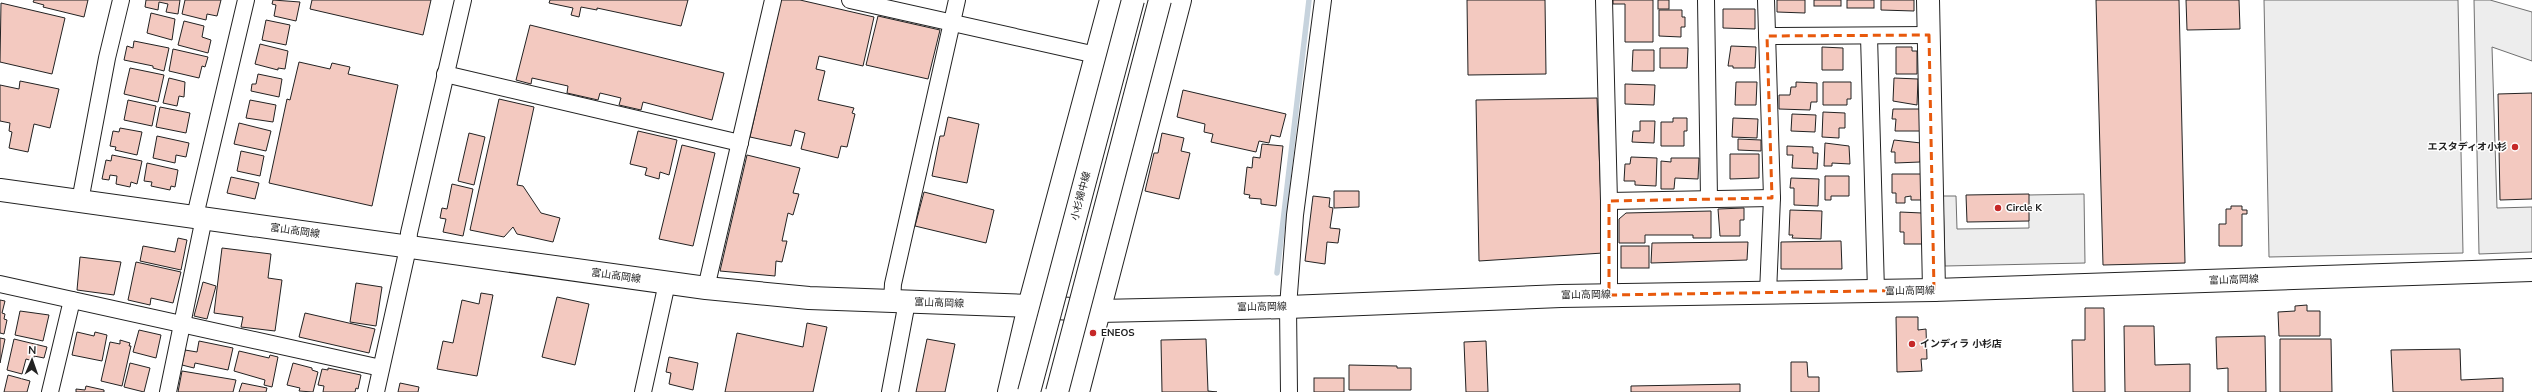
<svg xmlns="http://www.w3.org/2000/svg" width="2532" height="392" font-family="'Nunito Sans','Noto Sans JP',sans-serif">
<rect width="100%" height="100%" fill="#fff"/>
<g fill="#ededed" stroke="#6f6f6f">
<polygon points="2264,0 2458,0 2463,253 2269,257"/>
<polygon points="2474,0 2490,0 2532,12 2532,61 2492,47 2497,208 2532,207 2532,252 2479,254"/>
<polygon points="2084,194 2085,263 1945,266 1943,196 1956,196 1957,229 2029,228 2028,195"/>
</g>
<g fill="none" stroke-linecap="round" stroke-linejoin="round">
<polyline stroke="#c7d3dd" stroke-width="5.5" points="1277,273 1309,0"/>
</g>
<g fill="#f3c9c0" stroke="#222">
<polygon points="34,0 88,0 84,17 43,7 44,5 33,2"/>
<polygon points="146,0 180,0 178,14 166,12 168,4 159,2 158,10 145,7"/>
<polygon points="185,0 221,0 217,16 207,14 206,20 182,14"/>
<polygon points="273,0 300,2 296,21 274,16 276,5 272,4"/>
<polygon points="312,0 431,0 423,35 310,9"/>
<polygon points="550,0 688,0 681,26 597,8 597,10 581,7 579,17 571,15 573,8 549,3"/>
<polygon points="781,0 800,0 874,17 863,66 819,56 816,69 825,71 818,100 854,108 852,113 855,114 847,147 841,146 838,158 801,149 805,133 795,130 791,146 750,137"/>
<polygon points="1467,0 1545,0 1546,74 1468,75"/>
<polygon points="1613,0 1653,0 1653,42 1625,42 1625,4 1613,4"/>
<rect x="1658" y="0" width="11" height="9"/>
<polygon points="1777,0 1805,0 1805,13 1777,12"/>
<rect x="1814" y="0" width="27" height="6"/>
<rect x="1847" y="0" width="27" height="8"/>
<polygon points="1881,0 1914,0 1914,11 1881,10"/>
<polygon points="2096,0 2179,0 2185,263 2103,265"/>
<polygon points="2186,0 2239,0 2240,29 2187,30"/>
<polygon points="1,3 65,18 52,74 0,62"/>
<polygon points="1723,9 1755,9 1755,29 1723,28"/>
<polygon points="1659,10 1682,10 1682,17 1685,17 1685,27 1681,27 1681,37 1659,36"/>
<polygon points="151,13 175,19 172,40 147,33"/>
<polygon points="878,16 940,30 928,79 866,65"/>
<polygon points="266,20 290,25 286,45 262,40"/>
<polygon points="184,21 204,26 202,37 211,40 208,53 178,45"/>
<polygon points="530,25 724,73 712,120 643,102 641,110 619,105 621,98 600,93 598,100 567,93 568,86 532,78 531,84 516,80"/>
<polygon points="134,41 169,48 164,71 153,68 153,66 124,60 127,46 133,48"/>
<polygon points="260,44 288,51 285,69 278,68 278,70 255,64"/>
<polygon points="1731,46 1756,47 1755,68 1733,68 1733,66 1728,66"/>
<polygon points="1822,47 1843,48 1843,70 1822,70"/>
<polygon points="1896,47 1912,47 1912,51 1917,51 1917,74 1896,74"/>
<polygon points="1660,48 1688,48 1687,68 1660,68"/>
<polygon points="173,49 208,57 205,67 202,66 199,78 169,71"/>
<polygon points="1633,50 1654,50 1654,71 1632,71"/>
<polygon points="299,62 330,69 332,63 350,67 348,74 398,85 372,206 269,183 287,99 290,100"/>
<polygon points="130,68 164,75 158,102 124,94"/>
<polygon points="258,74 282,79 279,97 251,91 252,84 256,84"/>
<polygon points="169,78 185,82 184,97 179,96 177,106 163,103"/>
<polygon points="1894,78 1918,79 1917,105 1893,101"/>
<polygon points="20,81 59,89 50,128 34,124 28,152 9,148 12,132 9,131 10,123 0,121 0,85 19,89"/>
<polygon points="1736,82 1757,82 1756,105 1735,105"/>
<polygon points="1796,82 1817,83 1817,102 1811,102 1810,110 1779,109 1779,95 1790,95 1791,87 1796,87"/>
<polygon points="1823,82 1851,82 1851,99 1847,99 1847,105 1823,105"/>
<polygon points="1625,84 1655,85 1654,105 1625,104"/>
<polygon points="1183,90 1286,114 1280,137 1271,135 1269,143 1259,141 1256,152 1211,142 1213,134 1204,132 1205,124 1177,117"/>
<polygon points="2532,93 2532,199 2500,200 2498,94"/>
<polygon points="1597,98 1603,253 1479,261 1476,100"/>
<polygon points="499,99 534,107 517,185 523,186 541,213 560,218 553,242 517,234 513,227 504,237 470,230"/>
<polygon points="128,100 156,106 152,126 124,120"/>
<polygon points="250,100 276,105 273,122 246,118"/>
<polygon points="160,107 190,113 186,133 156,127"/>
<polygon points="1893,109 1920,109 1920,131 1895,131 1896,119 1892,119"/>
<polygon points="1823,112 1845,113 1845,128 1839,128 1839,138 1822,137"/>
<polygon points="1792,114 1816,115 1815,132 1791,131"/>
<polygon points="948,117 979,124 967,183 932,176 940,136 944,136"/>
<polygon points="1673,118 1687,118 1687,131 1684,131 1684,146 1661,146 1661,122 1673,122"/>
<polygon points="1733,118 1758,119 1757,138 1732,137"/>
<polygon points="1640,121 1655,121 1654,143 1632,142 1633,131 1640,131"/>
<polygon points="239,123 271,131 266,151 234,144"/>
<polygon points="120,128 142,132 137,155 115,150 116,147 110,146 113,131 119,132"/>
<polygon points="638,131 677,140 669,175 660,172 659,179 645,175 647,168 630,164"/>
<polygon points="469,133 485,137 474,185 458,181"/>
<polygon points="1162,133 1184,138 1181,151 1190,153 1179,199 1145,191 1154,153 1158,153"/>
<polygon points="157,136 189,143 186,157 176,155 175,163 153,158"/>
<polygon points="1738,139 1761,140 1761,151 1738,150"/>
<polygon points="1894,140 1921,143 1920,162 1895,163 1895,152 1891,152"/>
<polygon points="1825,143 1849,146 1850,164 1832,163 1832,166 1824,166"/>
<polygon points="1262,144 1283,146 1276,206 1261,204 1261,199 1249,198 1250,195 1244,194 1247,167 1252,168 1253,157 1260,158"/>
<polygon points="682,145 715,153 693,246 659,239"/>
<polygon points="1787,146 1813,147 1813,153 1818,153 1817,169 1792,168 1793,155 1787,155"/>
<polygon points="241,151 264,156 260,176 237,171"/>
<polygon points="1730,154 1759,154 1759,178 1730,179"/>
<polygon points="112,155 142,161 137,184 131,182 130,187 116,184 117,176 110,175 109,180 102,179 106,160 111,161"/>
<polygon points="747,155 800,168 793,193 799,194 793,215 788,213 782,241 787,241 782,262 776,261 775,276 720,271"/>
<polygon points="1631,157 1657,158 1656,186 1635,185 1635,181 1624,181 1625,164 1630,164"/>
<polygon points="1671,158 1699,158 1698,179 1675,178 1674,189 1661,189 1661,161 1671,162"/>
<polygon points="147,163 178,170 175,187 171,186 170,190 151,186 152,182 144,181"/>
<polygon points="1892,174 1922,174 1922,200 1911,200 1911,196 1905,197 1905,203 1896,203 1896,193 1892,193"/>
<polygon points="1825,176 1849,176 1849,196 1831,196 1831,200 1825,200"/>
<polygon points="231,177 259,183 255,199 227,193"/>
<polygon points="1791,178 1819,179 1818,206 1794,205 1794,188 1790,188"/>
<polygon points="452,184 473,189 463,236 443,232 446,219 440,218 442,208 447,209"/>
<polygon points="1334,191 1359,191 1359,207 1334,208"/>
<polygon points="924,192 994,210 986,243 915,226"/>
<polygon points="2029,194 2029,221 1967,222 1966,195"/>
<polygon points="1313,196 1330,198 1329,207 1333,208 1330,228 1340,229 1338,243 1327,242 1325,264 1305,261"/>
<polygon points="2231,206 2242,206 2242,210 2247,210 2247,214 2242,214 2242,246 2219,246 2219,224 2226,224 2226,209 2231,209"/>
<polygon points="1744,208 1744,220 1740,220 1740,236 1720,236 1718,209"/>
<polygon points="1790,210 1822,211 1821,239 1792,238 1793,235 1789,235"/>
<polygon points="1711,211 1711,238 1693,238 1693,235 1645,235 1645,243 1619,243 1619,219 1626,213"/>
<polygon points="1900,212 1922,213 1922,244 1904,244 1904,232 1900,232"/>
<polygon points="178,238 187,240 181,270 140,261 143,246 175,252"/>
<polygon points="1841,241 1842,269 1781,269 1781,242"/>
<polygon points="1748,242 1747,260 1651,263 1652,243"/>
<rect x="1621" y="246" width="28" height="22"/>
<polygon points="222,248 271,254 268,278 282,280 275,331 241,327 243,317 214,313"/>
<polygon points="80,257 121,262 114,295 77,290"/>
<polygon points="136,262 181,272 173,303 151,298 150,305 128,300"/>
<polygon points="203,282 216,286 207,319 194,316"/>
<polygon points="356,283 382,287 376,326 350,322"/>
<polygon points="481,293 493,295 477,376 437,369 443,341 453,343 462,300 479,304"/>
<polygon points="557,297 589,304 575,365 542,357"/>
<polygon points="0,300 5,301 2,313 5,314 4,319 7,320 4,334 0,333"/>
<polygon points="2307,305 2307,311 2320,311 2320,336 2279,336 2278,312 2295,311 2295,306"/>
<polygon points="2085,308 2104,308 2105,392 2073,392 2072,340 2085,340"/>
<polygon points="20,311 49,315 43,341 15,335"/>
<polygon points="305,313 375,329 369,353 299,337"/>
<polygon points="1896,317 1918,317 1918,330 1926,329 1927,359 1921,359 1922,371 1897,372"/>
<polygon points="807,323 827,327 813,392 725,392 737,333 803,347"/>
<polygon points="2124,326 2154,326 2155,365 2190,364 2190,392 2125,392"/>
<polygon points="139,330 161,335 156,358 133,352"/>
<polygon points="77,332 94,336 95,332 107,335 102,361 72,355"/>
<polygon points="2265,336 2266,392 2228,392 2228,368 2217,369 2216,337"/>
<polygon points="0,338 5,339 0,363"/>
<polygon points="14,339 47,347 44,358 34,356 33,361 26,359 22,374 7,370"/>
<polygon points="927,339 955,344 945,392 916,392"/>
<polygon points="1206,339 1208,391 1217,392 1162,392 1161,340"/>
<polygon points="2280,339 2331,339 2332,392 2280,392"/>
<polygon points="120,340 130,343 129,346 131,346 122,386 101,381 110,342 120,344"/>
<polygon points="199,341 233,348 228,370 195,363 194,368 182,365 185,350 197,352"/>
<polygon points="1486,341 1488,392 1466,392 1464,342"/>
<polygon points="2460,349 2461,380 2503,378 2503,392 2393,392 2391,350"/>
<polygon points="239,351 269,358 270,355 278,357 272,387 264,385 265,380 234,371"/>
<polygon points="669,357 698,363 693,390 669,384 671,373 666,372"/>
<polygon points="1791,362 1807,362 1808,377 1819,377 1819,392 1791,392"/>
<polygon points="130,363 150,368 144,392 124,387"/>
<polygon points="293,363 312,368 312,370 318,372 313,392 299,391 300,388 287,385"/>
<polygon points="1349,365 1397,366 1397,368 1411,368 1411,390 1349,390"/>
<polygon points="328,368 361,375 358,389 356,388 355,392 323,392 324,386 318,385 322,369 328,370"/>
<polygon points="182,371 236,380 233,392 178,392"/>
<polygon points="8,375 30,381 27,392 4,392"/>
<rect x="1314" y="378" width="30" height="14"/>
<polygon points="242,383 267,388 266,392 239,392"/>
<polygon points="400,383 419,387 418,392 398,392"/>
<polygon points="1740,384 1740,392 1631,392 1631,386"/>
<polygon points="86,386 104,390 104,392 76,392 76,389 85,390"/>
</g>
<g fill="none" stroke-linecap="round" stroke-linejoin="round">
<g stroke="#222" stroke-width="18">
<g id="street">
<polyline points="850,0 1096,55"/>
<polyline points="1604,0 1609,201 1609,295"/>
<polyline points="1706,0 1709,198"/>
<polyline points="1766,0 1772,198 1768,293"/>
<polyline points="1767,36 1929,35"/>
<polyline points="1869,36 1876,291"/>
<polyline points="445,74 740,143"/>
<polyline points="80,201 107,58 121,0"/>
<polyline points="1609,201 1772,198"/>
<polyline points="195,216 246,0"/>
<polyline points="0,284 381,368"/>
<polyline points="706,288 773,0"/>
<polyline points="892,301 893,284 957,0"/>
<polyline points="50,392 72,300"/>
<polyline points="168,392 204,218"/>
<polyline points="376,392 408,248 409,233 463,0"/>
<polyline points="643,392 667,283"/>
<polyline points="890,392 907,302"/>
<polyline points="1289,392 1288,307 1295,215 1323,0"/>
</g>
</g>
<g stroke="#222" stroke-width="24">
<polyline id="secondary" points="1928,0 1934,290"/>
</g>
<g stroke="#222" stroke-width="24">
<g id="primary">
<polyline points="0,190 706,288 809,298 1029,306 1099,311 1288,307 1561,296 1934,290 2532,270"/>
<polyline points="1009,392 1029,306 1111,0"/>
<polyline points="1078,392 1180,0"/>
</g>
</g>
<use href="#street" stroke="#fff" stroke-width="16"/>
<use href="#secondary" stroke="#fff" stroke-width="22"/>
<use href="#primary" stroke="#fff" stroke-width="22"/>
<g stroke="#222" stroke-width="24" stroke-linecap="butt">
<g id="primary-bridge">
<polyline points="1029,392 1133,0"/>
<polyline points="1057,392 1160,0"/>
</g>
</g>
<use href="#primary-bridge" stroke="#fff" stroke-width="22"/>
</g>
<path fill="none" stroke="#e8590c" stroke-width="3" stroke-dasharray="8 5" stroke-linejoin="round" d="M1929,35L1934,290L1609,295V201L1772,198L1767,36Z"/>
<g fill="#c62828" stroke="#fff" stroke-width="1.5">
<circle cx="2515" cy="147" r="4"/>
<circle cx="1998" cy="208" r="4"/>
<circle cx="1093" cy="333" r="4"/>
<circle cx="1912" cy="344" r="4"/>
</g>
<g text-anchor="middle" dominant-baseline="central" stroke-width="3" stroke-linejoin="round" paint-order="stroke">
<g font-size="10" font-weight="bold" fill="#222" stroke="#fff" text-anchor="start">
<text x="2507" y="147" text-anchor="end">エスタディオ小杉</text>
<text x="2006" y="208">Circle K</text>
<text x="1101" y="333">ENEOS</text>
<text x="1920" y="344">インディラ 小杉店</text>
</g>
<g font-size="10" fill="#222" stroke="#fff">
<text transform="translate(1081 196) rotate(-75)">小杉婦中線</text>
<text transform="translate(295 231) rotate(8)">富山高岡線</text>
<text transform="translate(616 276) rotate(8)">富山高岡線</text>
<text transform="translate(2234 280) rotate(-2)">富山高岡線</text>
<text transform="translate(1910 291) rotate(-1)">富山高岡線</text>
<text transform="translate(1586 295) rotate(-1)">富山高岡線</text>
<text transform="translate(939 303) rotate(2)">富山高岡線</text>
<text transform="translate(1262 307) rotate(-1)">富山高岡線</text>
</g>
</g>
<g transform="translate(32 360) rotate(2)" stroke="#ffffff" stroke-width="3" paint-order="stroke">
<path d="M0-3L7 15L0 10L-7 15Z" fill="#222222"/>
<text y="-6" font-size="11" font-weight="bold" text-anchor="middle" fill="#222222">N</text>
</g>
</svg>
